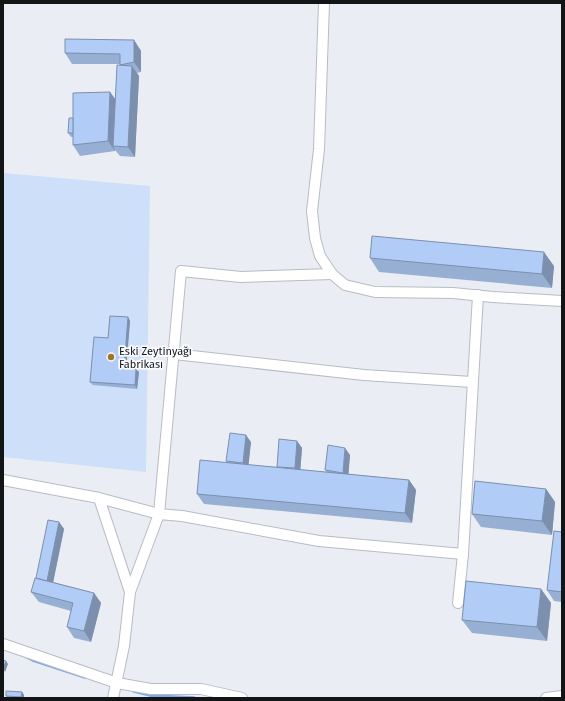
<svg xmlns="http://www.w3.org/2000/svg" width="565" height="701" font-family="'Fira Sans',sans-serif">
<rect width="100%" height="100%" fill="#eaeef4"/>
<polygon fill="#cddff9" points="3,173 150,186 146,472 3,457"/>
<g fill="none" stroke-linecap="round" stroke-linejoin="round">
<g stroke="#7ca7eb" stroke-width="3.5">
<polyline points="25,656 33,660 85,677"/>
<polyline points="134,691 154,696 194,698"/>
</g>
<g stroke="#b8bcc2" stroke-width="12">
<g id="street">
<polyline points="324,3 319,149 312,211 315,238 320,256 332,274 345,285 375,292 453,293 493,297 562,301"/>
<polyline points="174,354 364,375 472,382"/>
<polyline points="3,480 99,498 159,514 182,516 319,541 463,554"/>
<polyline points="99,498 130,592"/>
<polyline points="458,603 463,554 478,295"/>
<polyline points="3,644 117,683 151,689 201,689 242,698"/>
<polyline points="113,698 124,646 130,592 159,514 181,271 241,277 332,274"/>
<polyline points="546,698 562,696"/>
</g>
</g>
<use href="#street" stroke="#fff" stroke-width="10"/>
</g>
<g fill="#98afd4">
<polygon points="134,40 141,51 141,72 137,73 139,76 135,157 120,156 115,150 115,151 80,156 73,145 73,137 71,137 68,133 73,118 110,92 115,99 120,64 72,64 65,53"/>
<polygon points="370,258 554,266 552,288 379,272"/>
<polygon points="128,317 130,321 126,368 139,372 137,389 93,385 90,382 108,338"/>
<polygon points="297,441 302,448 300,470 327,472 325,470 350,455 348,474 409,480 416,490 412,523 204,504 197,494 227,462 226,461 251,442 248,465 277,467"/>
<polygon points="546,489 555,502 552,535 481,527 472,514"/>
<polygon points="59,522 64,529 53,582 94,593 101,603 91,642 74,638 67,627 71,611 39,602 31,592"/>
<polygon points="562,532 562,602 554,601 547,590"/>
<polygon points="541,589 551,603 547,641 472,633 462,620"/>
<polygon points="22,692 24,695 24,698 7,698 6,696"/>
</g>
<g fill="#7c8fac">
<polygon points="134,40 141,51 141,72 134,62"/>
<polygon points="132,66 139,76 135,157 128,147"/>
<polygon points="110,92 118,103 113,146 115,150 115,151 108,141"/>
<polygon points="544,252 554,266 552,288 542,274"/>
<polygon points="128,317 130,321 126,371 124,368"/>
<polygon points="136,369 139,372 137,389 135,385"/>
<polygon points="246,435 251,442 248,470 243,463"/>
<polygon points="297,441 302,448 300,475 295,468"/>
<polygon points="345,448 350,455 348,480 343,473"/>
<polygon points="409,480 416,490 412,523 405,513"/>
<polygon points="546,489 555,502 552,535 542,521"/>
<polygon points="59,522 64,529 52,588 47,581"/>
<polygon points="541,589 551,603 547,641 537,627"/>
<polygon points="94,593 101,603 91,642 84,631"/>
<polygon points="6,661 8,664 5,672 3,668"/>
<polygon points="22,692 24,695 24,698 22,698 21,697"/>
</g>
<g fill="#b1ccf6" stroke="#7c8fac">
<polygon points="65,39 134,40 134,62 120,65 120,54 65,53"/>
<polygon points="117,65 132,66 128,147 113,146"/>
<polygon points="110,92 108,141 73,145 73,93"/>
<polygon points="69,118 73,118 73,133 68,133"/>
<polygon points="372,236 544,252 542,274 370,258"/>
<polygon points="110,316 128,317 124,368 136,369 135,385 90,382 94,337 108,338"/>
<polygon points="230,433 246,435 243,463 226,461"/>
<polygon points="279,439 297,441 295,468 277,467"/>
<polygon points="328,445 345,448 343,473 325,470"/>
<polygon points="200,460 409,480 405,513 197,494"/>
<polygon points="475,481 546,489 542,521 472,514"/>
<polygon points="48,520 59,522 47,581 36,578"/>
<polygon points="554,531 562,532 562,592 547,590"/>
<polygon points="35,578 94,593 84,631 67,627 73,603 31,592"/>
<polygon points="466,581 541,589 537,627 462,620"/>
<polygon points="3,660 6,661 3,668"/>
<polygon points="6,691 22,692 21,697 6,696"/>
</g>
<circle fill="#a07625" stroke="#f9fbff" stroke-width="1.5" cx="111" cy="357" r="4"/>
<g text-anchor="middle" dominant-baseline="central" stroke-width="3.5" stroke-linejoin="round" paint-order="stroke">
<g font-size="11" fill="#131416" stroke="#f9fbff" text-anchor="start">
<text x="119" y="351">Eski Zeytinyağı<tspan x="119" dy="13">Fabrikası</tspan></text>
</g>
</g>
<rect width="565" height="701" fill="none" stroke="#131416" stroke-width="8"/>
</svg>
